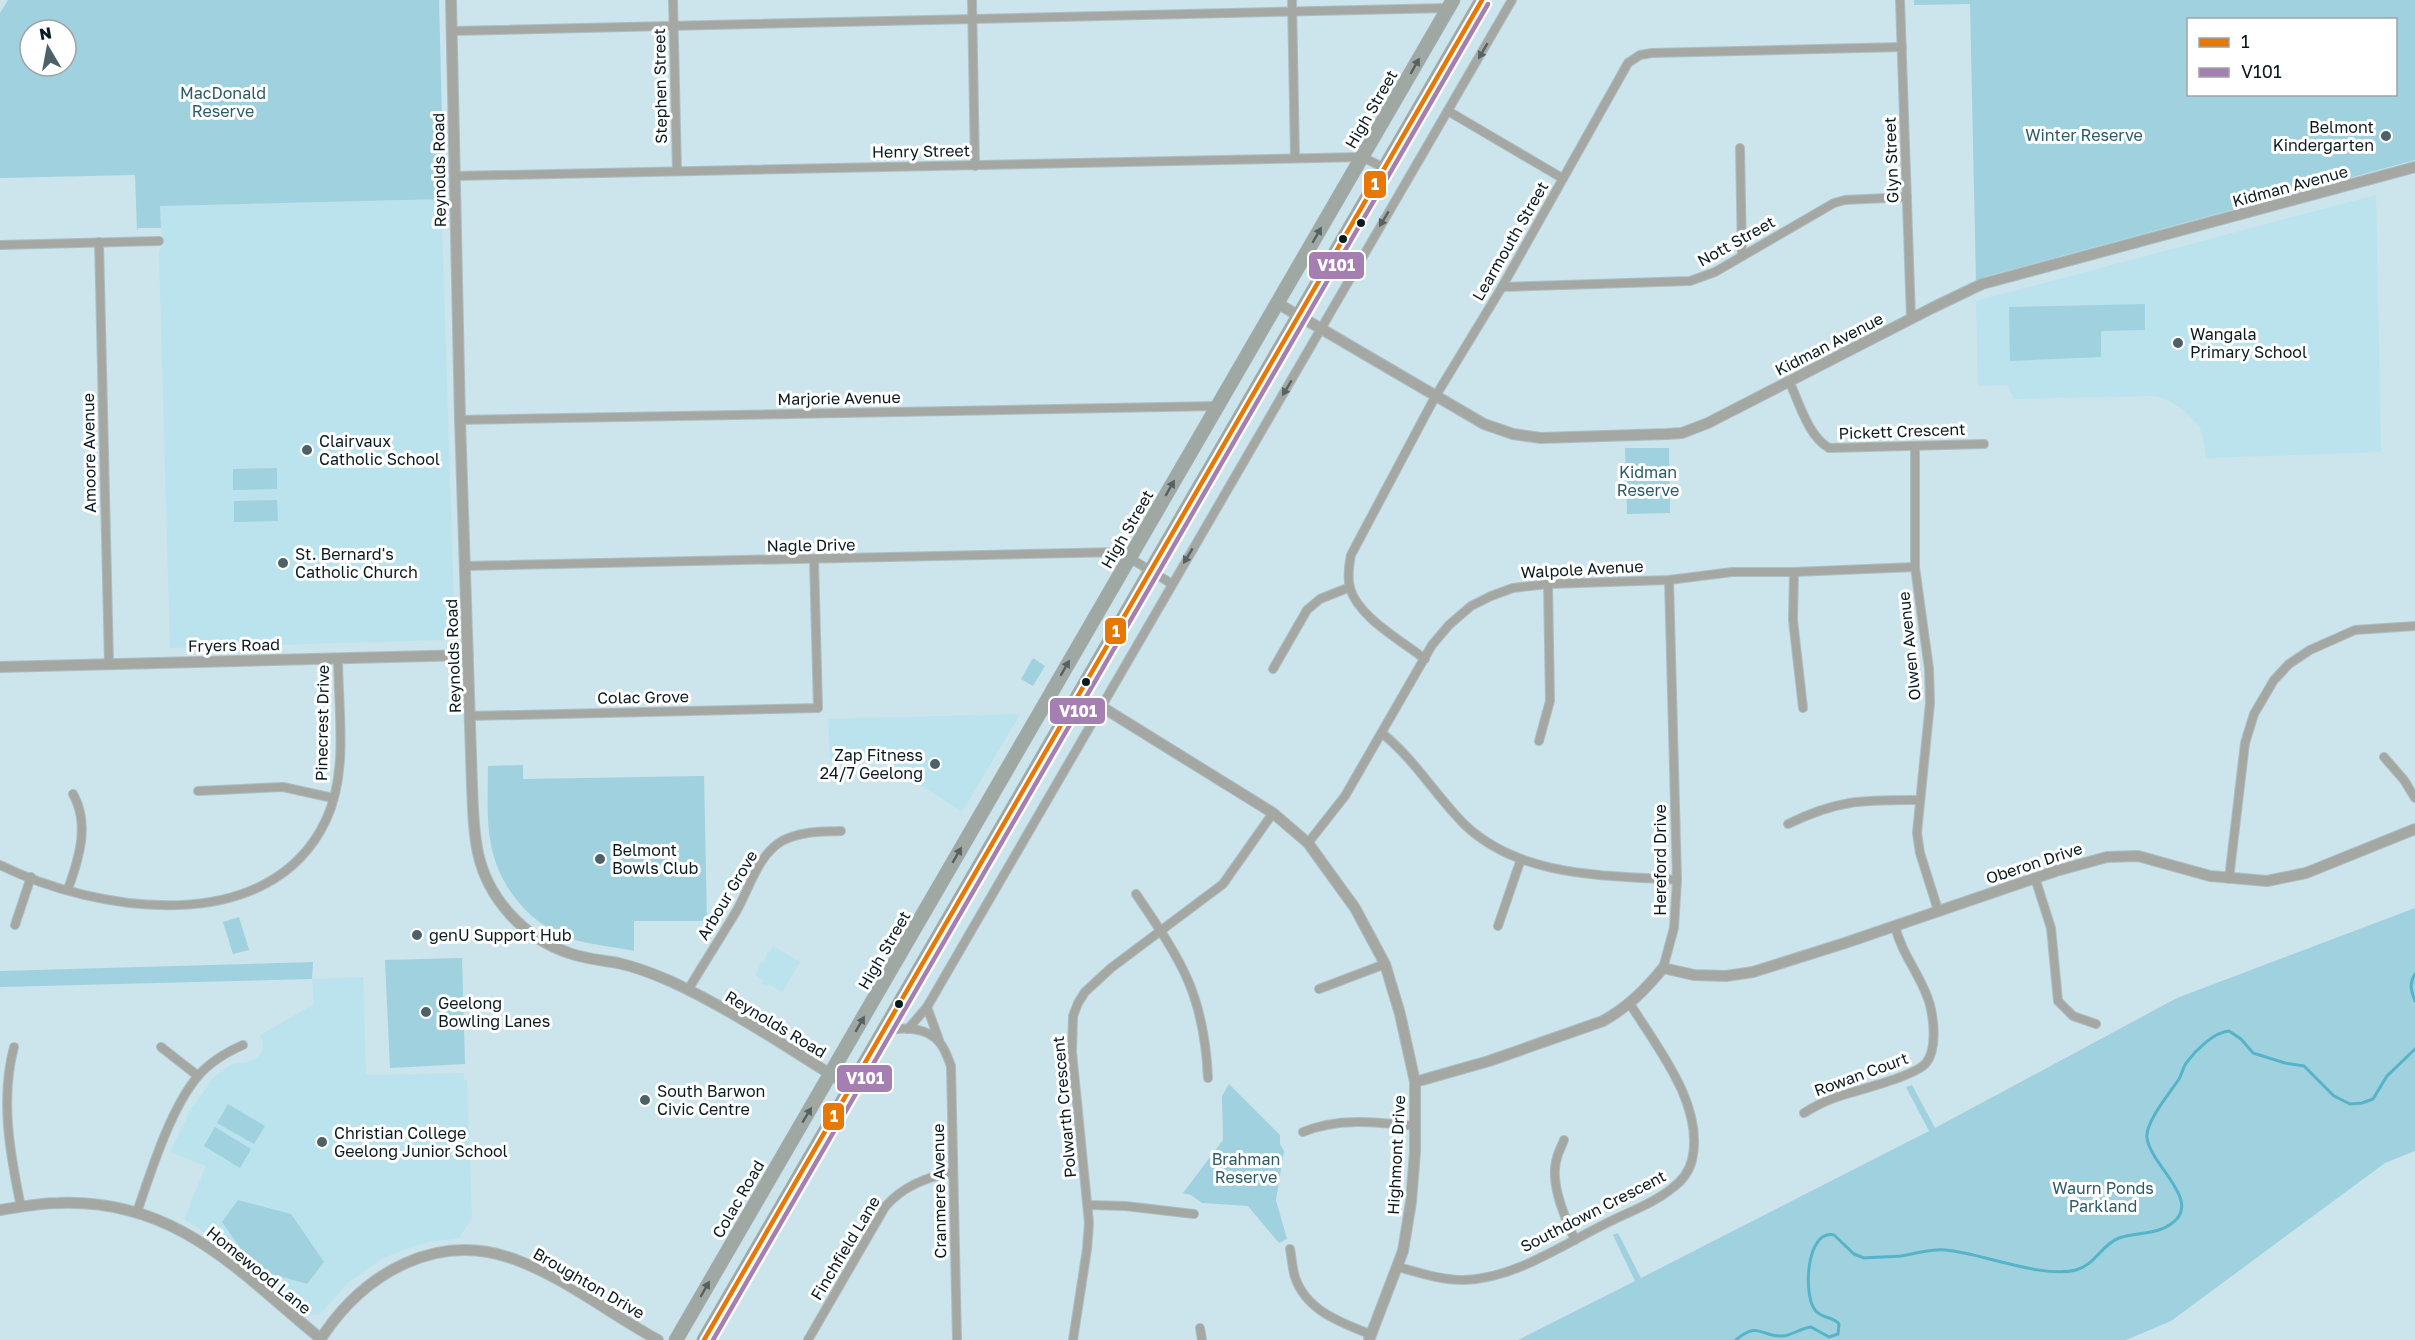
<svg xmlns="http://www.w3.org/2000/svg" width="2415" height="1340" font-family="'Golos Text',sans-serif">
<rect width="100%" height="100%" fill="#cce4eb"/>
<g fill="#bae3ee">
<polygon points="2376,195 2381,452 2206,458 2203,438 2199,426 2184,411 2166,399 2154,396 2014,399 2007,385 1978,386 1976,301"/>
<polygon points="441,199 455,634 443,640 170,648 159,252 162,247 160,206"/>
<polygon points="1020,714 962,812 878,757 830,759 828,719"/>
<polygon points="773,946 800,962 782,992 769,984 767,987 762,984 764,981 756,976 761,962 764,963 767,951 770,952"/>
<polygon points="363,977 366,1075 464,1073 464,1080 467,1080 472,1218 459,1238 428,1242 405,1249 380,1260 348,1283 320,1314 311,1315 225,1246 184,1219 206,1166 170,1152 189,1113 213,1078 232,1064 248,1062 257,1058 262,1051 263,1042 260,1035 314,1004 312,979"/>
</g>
<g fill="#a0d1de" fill-rule="evenodd">
<path d="M8,0H439L444,199L160,206L161,228H138L137,230L135,175L0,178V13ZM30,30H66V66H30Z"/>
<path d="M1914,0H2415V160L1988,276L1976,281L1970,4L1914,5ZM2188,20H2396V94H2188Z"/>
<polygon points="2145,304 2145,330 2101,331 2101,357 2010,361 2009,307"/>
<polygon points="1625,448 1669,448 1670,513 1627,514"/>
<polygon points="277,468 277,489 233,490 233,469"/>
<polygon points="277,500 278,521 234,522 234,501"/>
<polygon points="1033,658 1045,666 1033,686 1021,679"/>
<path d="M523,765V779L704,776L707,921H634V951C615,947 594,945 575,940C531,926 500,889 491,845C486,820 488,792 488,766Z"/>
<polygon points="2415,908 2415,1151 2385,1163 2171,1321 2126,1340 1518,1340 1635,1281 1613,1235 1618,1233 1641,1278 1929,1131 1906,1087 1912,1085 1935,1128 2177,998"/>
<polygon points="239,917 249,950 233,954 223,922"/>
<polygon points="462,958 465,1064 390,1068 385,960"/>
<polygon points="313,962 312,979 0,987 0,971"/>
<polygon points="1229,1084 1280,1135 1280,1144 1284,1151 1276,1200 1287,1239 1279,1243 1248,1206 1202,1203 1191,1195 1183,1193 1223,1140 1222,1096"/>
<polygon points="228,1104 265,1126 254,1144 217,1123"/>
<polygon points="215,1127 251,1149 240,1168 204,1146"/>
<polygon points="238,1200 291,1214 324,1262 307,1284 255,1269 222,1222"/>
</g>
<g fill="none" stroke-linecap="round" stroke-linejoin="round">
<g stroke="#55b4c8" stroke-width="3">
<path d="M2415,974C2409,983 2411,991 2415,1001"/>
<path d="M1736,1340C1759,1320 1762,1338 1783,1336C1793,1335 1801,1328 1811,1327L1829,1337L1838,1334L1839,1324C1833,1316 1821,1319 1815,1310C1803,1295 1806,1229 1834,1235L1854,1254L1864,1258C1876,1257 1889,1257 1901,1256C1915,1254 1931,1248 1946,1250C1981,1253 2042,1279 2076,1270C2095,1265 2101,1245 2119,1238C2136,1232 2156,1235 2171,1224C2204,1202 2151,1166 2147,1138C2145,1122 2170,1093 2179,1079C2182,1074 2183,1067 2187,1062C2196,1050 2214,1032 2229,1031L2241,1039L2253,1053L2285,1063L2304,1066L2334,1096L2350,1104L2362,1103L2373,1099L2387,1076L2415,1049"/>
</g>
<g stroke="#acbec4" stroke-width="10">
<g id="minor">
<polyline points="673,0 677,171"/>
<polyline points="972,0 975,166"/>
<polyline points="1292,0 1295,158"/>
<polyline points="1900,0 1911,318"/>
<polyline points="451,31 1448,8"/>
<polyline points="1448,111 1562,178"/>
<polyline points="1740,148 1742,256"/>
<polyline points="455,176 1362,157 1385,168"/>
<polyline points="99,242 109,663"/>
<polyline points="0,245 159,241"/>
<polyline points="1502,287 1690,281 1715,272 1834,203 1845,200 1907,197"/>
<path d="M1789,381C1799,402 1808,436 1829,448L1984,444"/>
<polyline points="460,420 1217,406"/>
<polyline points="1915,446 1915,567 1929,669 1930,703 1917,833 1920,853 1938,910"/>
<polyline points="465,566 1120,552 1172,584"/>
<polyline points="1794,572 1793,620 1803,708"/>
<path d="M1425,659C1402,641 1358,617 1350,588C1347,577 1349,565 1351,555L1435,397L1502,287L1628,63L1640,55L1652,53L1902,47"/>
<polyline points="1273,669 1307,610 1320,599 1350,587"/>
<polyline points="470,716 818,708 814,560"/>
<path d="M1383,734C1415,760 1436,796 1465,825C1521,878 1605,875 1677,880"/>
<polyline points="1539,741 1550,701 1548,584"/>
<polyline points="2384,757 2404,780 2415,798"/>
<polyline points="198,791 283,787 333,798"/>
<path d="M1788,824C1839,799 1864,800 1918,800"/>
<polyline points="1308,843 1345,796 1432,645 1449,625 1471,606 1491,596 1513,588 1548,584 1669,580 1732,572 1794,572 1915,567"/>
<path d="M0,865C97,913 270,939 326,820C349,771 338,710 338,658"/>
<polyline points="2035,878 2051,928 2058,1001 2073,1016 2096,1024"/>
<polyline points="2229,879 2245,743 2254,714 2274,680 2289,664 2310,650 2355,630 2415,626"/>
<path d="M68,889C79,859 90,824 73,794"/>
<path d="M1136,894C1182,962 1204,994 1208,1078"/>
<polyline points="15,925 31,877"/>
<polyline points="1498,926 1521,859"/>
<polyline points="1663,968 1674,928 1677,880 1669,580"/>
<polyline points="1319,989 1385,964"/>
<path d="M688,990C704,963 721,937 737,910C750,887 758,855 782,841C801,831 821,832 841,831"/>
<polyline points="927,1007 939,1040"/>
<polyline points="908,1029 927,1007 1512,0"/>
<path d="M884,1032C902,1026 928,1027 940,1043C945,1049 948,1058 951,1066L957,1340"/>
<path d="M14,1047C0,1099 10,1154 21,1207"/>
<polyline points="161,1047 198,1076"/>
<path d="M1804,1113C1815,1106 1825,1101 1837,1097C1857,1090 1914,1077 1926,1063C1937,1050 1934,1021 1930,1005C1923,978 1902,956 1895,926"/>
<path d="M1303,1132C1338,1117 1378,1122 1415,1126"/>
<path d="M1564,1140C1562,1146 1558,1152 1557,1158C1549,1182 1565,1218 1575,1240"/>
<polyline points="1088,1205 1125,1206 1194,1214"/>
<path d="M137,1212C151,1172 170,1109 198,1076C210,1062 227,1052 243,1045"/>
<path d="M1290,1249C1292,1258 1292,1268 1295,1277C1306,1311 1342,1323 1372,1335"/>
<path d="M1398,1267C1420,1273 1441,1280 1464,1280C1517,1278 1565,1243 1611,1221C1631,1211 1654,1203 1671,1189C1681,1182 1689,1172 1692,1160C1705,1106 1657,1047 1630,1004"/>
<polyline points="1200,1328 1202,1340"/>
<path d="M808,1340L885,1207C903,1186 927,1177 953,1172"/>
<polyline points="1073,1340 1087,1249 1089,1223 1072,1052 1073,1016 1078,1003 1085,992 1111,968 1223,884 1273,813"/>
</g>
</g>
<g stroke="#acbec4" stroke-width="12">
<g id="tertiary">
<path d="M451,0L460,420L472,785C473,807 473,831 478,853C488,899 524,938 569,953C585,959 602,960 618,963C636,967 654,974 670,981C733,1010 793,1051 852,1088"/>
<polyline points="1277,303 1484,424 1513,434 1541,438 1667,434 1682,433 1708,423 1932,308 1982,284 2415,167"/>
<polyline points="0,667 468,655"/>
<polyline points="1102,707 1273,813 1308,843 1355,908 1385,964 1400,1014 1415,1082 1415,1152 1411,1202 1403,1251 1369,1340"/>
<path d="M1415,1082L1489,1061L1603,1021C1628,1007 1645,990 1663,968L1694,975L1726,976L1753,972L1845,943L2056,871L2107,857L2138,856L2210,876L2267,881L2306,873L2415,829"/>
<path d="M0,1210C19,1207 40,1203 59,1203C177,1199 238,1271 321,1339"/>
<path d="M320,1340C364,1272 439,1229 519,1261C568,1280 612,1315 658,1340"/>
</g>
</g>
<g stroke="#acbec4" stroke-width="15">
<g id="trunk">
<polyline points="676,1340 1453,0"/>
<polyline points="704,1340 1482,0"/>
</g>
</g>
<use href="#minor" stroke="#a5a8a2" stroke-width="8"/>
<use href="#tertiary" stroke="#a5a8a2" stroke-width="10"/>
<use href="#trunk" stroke="#a0a8a4" stroke-width="14"/>
<g stroke="#fff" stroke-width="9">
<polyline id="bus-1" points="704,1340 1482,0"/>
</g>
<g stroke="#fff" stroke-width="9">
<polyline id="bus-2" points="713,1340 1488,4"/>
</g>
<use href="#bus-1" stroke="#e67803" stroke-width="4.5"/>
<use href="#bus-2" stroke="#a57fb2" stroke-width="4.5"/>
</g>
<defs><path id="oneway-solid" d="M-6-.8H1V-3.2L6.5 0L1 3.2V.8H-6Z" transform="scale(1.5)"/></defs>
<g fill="#586260">
<use href="#oneway-solid" transform="translate(1483 51) rotate(120)"/>
<use href="#oneway-solid" transform="translate(1384 219) rotate(121)"/>
<use href="#oneway-solid" transform="translate(1287 388) rotate(121)"/>
<use href="#oneway-solid" transform="translate(1188 556) rotate(121)"/>
</g>
<g fill="#556262">
<use href="#oneway-solid" transform="translate(1415 66) rotate(-60)"/>
<use href="#oneway-solid" transform="translate(1317 235) rotate(-60)"/>
<use href="#oneway-solid" transform="translate(1170 488) rotate(-60)"/>
<use href="#oneway-solid" transform="translate(1065 668) rotate(-60)"/>
<use href="#oneway-solid" transform="translate(957 855) rotate(-60)"/>
<use href="#oneway-solid" transform="translate(860 1024) rotate(-60)"/>
<use href="#oneway-solid" transform="translate(807 1115) rotate(-59)"/>
<use href="#oneway-solid" transform="translate(705 1289) rotate(-60)"/>
</g>
<g fill="#4e6166" stroke="#fff" stroke-width="2">
<circle cx="2386" cy="136" r="6"/>
<circle cx="2178" cy="343" r="6"/>
<circle cx="307" cy="450" r="6"/>
<circle cx="283" cy="563" r="6"/>
<circle cx="935" cy="764" r="6"/>
<circle cx="600" cy="859" r="6"/>
<circle cx="417" cy="935" r="6"/>
<circle cx="426" cy="1012" r="6"/>
<circle cx="645" cy="1100" r="6"/>
<circle cx="322" cy="1142" r="6"/>
</g>
<g fill="#0a1b1f" stroke="#fff" stroke-width="2">
<circle cx="1361" cy="223" r="5"/>
<circle cx="1343" cy="239" r="5"/>
<circle cx="1086" cy="682" r="5"/>
<circle cx="899" cy="1004" r="5"/>
</g>
<g text-anchor="middle" dominant-baseline="central" stroke-width="6" stroke-linejoin="round" paint-order="stroke">
<g font-size="16" fill="#0a1b1f" stroke="#fff">
<text transform="translate(660 86) rotate(-91)">Stephen Street</text>
<text transform="translate(1371 109) rotate(-60)">High Street</text>
<text transform="translate(921 151) rotate(-1)">Henry Street</text>
<text transform="translate(1891 160) rotate(-92)">Glyn Street</text>
<text transform="translate(439 170) rotate(-91)">Reynolds Road</text>
<text transform="translate(2290 186) rotate(-15)">Kidman Avenue</text>
<text transform="translate(1510 241) rotate(-60)">Learmouth Street</text>
<text transform="translate(1736 241) rotate(-29)">Nott Street</text>
<text transform="translate(1829 344) rotate(-27)">Kidman Avenue</text>
<text transform="translate(839 398) rotate(-1)">Marjorie Avenue</text>
<text transform="translate(1902 431) rotate(-2)">Pickett Crescent</text>
<text transform="translate(89 453) rotate(-91)">Amoore Avenue</text>
<text transform="translate(1127 529) rotate(-60)">High Street</text>
<text transform="translate(811 545) rotate(-1)">Nagle Drive</text>
<text transform="translate(1582 569) rotate(-3)">Walpole Avenue</text>
<text transform="translate(234 645) rotate(-1)">Fryers Road</text>
<text transform="translate(1909 646) rotate(-96)">Olwen Avenue</text>
<text transform="translate(453 656) rotate(-92)">Reynolds Road</text>
<text transform="translate(643 697) rotate(-1)">Colac Grove</text>
<text transform="translate(322 723) rotate(-89)">Pinecrest Drive</text>
<text transform="translate(1660 860) rotate(-90)">Hereford Drive</text>
<text transform="translate(2034 863) rotate(-18)">Oberon Drive</text>
<text transform="translate(727 895) rotate(-59)">Arbour Grove</text>
<text transform="translate(884 950) rotate(-60)">High Street</text>
<text transform="translate(776 1024) rotate(31)">Reynolds Road</text>
<text transform="translate(1861 1074) rotate(-20)">Rowan Court</text>
<text transform="translate(1064 1107) rotate(-95)">Polwarth Crescent</text>
<text transform="translate(1396 1155) rotate(-87)">Highmont Drive</text>
<text transform="translate(939 1191) rotate(-91)">Cranmere Avenue</text>
<text transform="translate(738 1199) rotate(-60)">Colac Road</text>
<text transform="translate(1593 1211) rotate(-27)">Southdown Crescent</text>
<text transform="translate(845 1248) rotate(-59)">Finchfield Lane</text>
<text transform="translate(259 1270) rotate(39)">Homewood Lane</text>
<text transform="translate(589 1283) rotate(30)">Broughton Drive</text>
</g>
<g font-size="16" fill="#2b5b67" stroke="#fff">
<text x="223" y="93">MacDonald<tspan x="223" dy="18">Reserve</tspan></text>
<text x="2084" y="135">Winter Reserve</text>
<text x="1648" y="472">Kidman<tspan x="1648" dy="18">Reserve</tspan></text>
<text x="1246" y="1159">Brahman<tspan x="1246" dy="18">Reserve</tspan></text>
<text x="2103" y="1188">Waurn Ponds<tspan x="2103" dy="18">Parkland</tspan></text>
</g>
<g font-size="16" fill="#0a1b1f" stroke="#fff" text-anchor="start">
<text x="2374" y="127" text-anchor="end">Belmont<tspan x="2374" dy="18">Kindergarten</tspan></text>
<text x="2190" y="334">Wangala<tspan x="2190" dy="18">Primary School</tspan></text>
<text x="319" y="441">Clairvaux<tspan x="319" dy="18">Catholic School</tspan></text>
<text x="295" y="554">St. Bernard's<tspan x="295" dy="18">Catholic Church</tspan></text>
<text x="923" y="755" text-anchor="end">Zap Fitness<tspan x="923" dy="18">24/7 Geelong</tspan></text>
<text x="612" y="850">Belmont<tspan x="612" dy="18">Bowls Club</tspan></text>
<text x="429" y="935">genU Support Hub</text>
<text x="438" y="1003">Geelong<tspan x="438" dy="18">Bowling Lanes</tspan></text>
<text x="657" y="1091">South Barwon<tspan x="657" dy="18">Civic Centre</tspan></text>
<text x="334" y="1133">Christian College<tspan x="334" dy="18">Geelong Junior School</tspan></text>
</g>
</g>
<g stroke="#fff" stroke-width="2">
<rect x="1363" y="170" width="24" height="29" rx="6" fill="#e67803"/>
<rect x="1308" y="251" width="57" height="29" rx="6" fill="#a57fb2"/>
<rect x="1104" y="617" width="23" height="28" rx="6" fill="#e67803"/>
<rect x="1049" y="697" width="57" height="28" rx="6" fill="#a57fb2"/>
<rect x="836" y="1064" width="57" height="29" rx="6" fill="#a57fb2"/>
<rect x="822" y="1102" width="23" height="29" rx="6" fill="#e67803"/>
</g>
<g font-size="16" text-anchor="middle" font-weight="bold" fill="#fff">
<text x="1375" y="190">1</text>
<text x="1336" y="271">V101</text>
<text x="1116" y="637">1</text>
<text x="1078" y="717">V101</text>
<text x="865" y="1084">V101</text>
<text x="834" y="1122">1</text>
</g>
<rect x="2187" y="18" width="210" height="78" fill="#ffffff" stroke="#9da4a5" stroke-width="1.5"/>
<rect x="2199" y="38" width="30" height="9" fill="#e67803" stroke="#9da4a5" stroke-width="1.5"/>
<text x="2241" y="48" font-size="18" fill="#0a1b1f">1</text>
<rect x="2199" y="68" width="30" height="9" fill="#a57fb2" stroke="#9da4a5" stroke-width="1.5"/>
<text x="2241" y="78" font-size="18" fill="#0a1b1f">V101</text>
<g transform="translate(48 48) rotate(350)"><circle r="28" fill="#ffffff" stroke="#9da4a5" stroke-width="1.5"/>
<path d="M0-4.5L10 22L0 15L-10 22Z" fill="#4e6166"/>
<text y="-9" font-size="16" font-weight="bold" text-anchor="middle" fill="#0a1b1f">N</text>
</g>
</svg>
